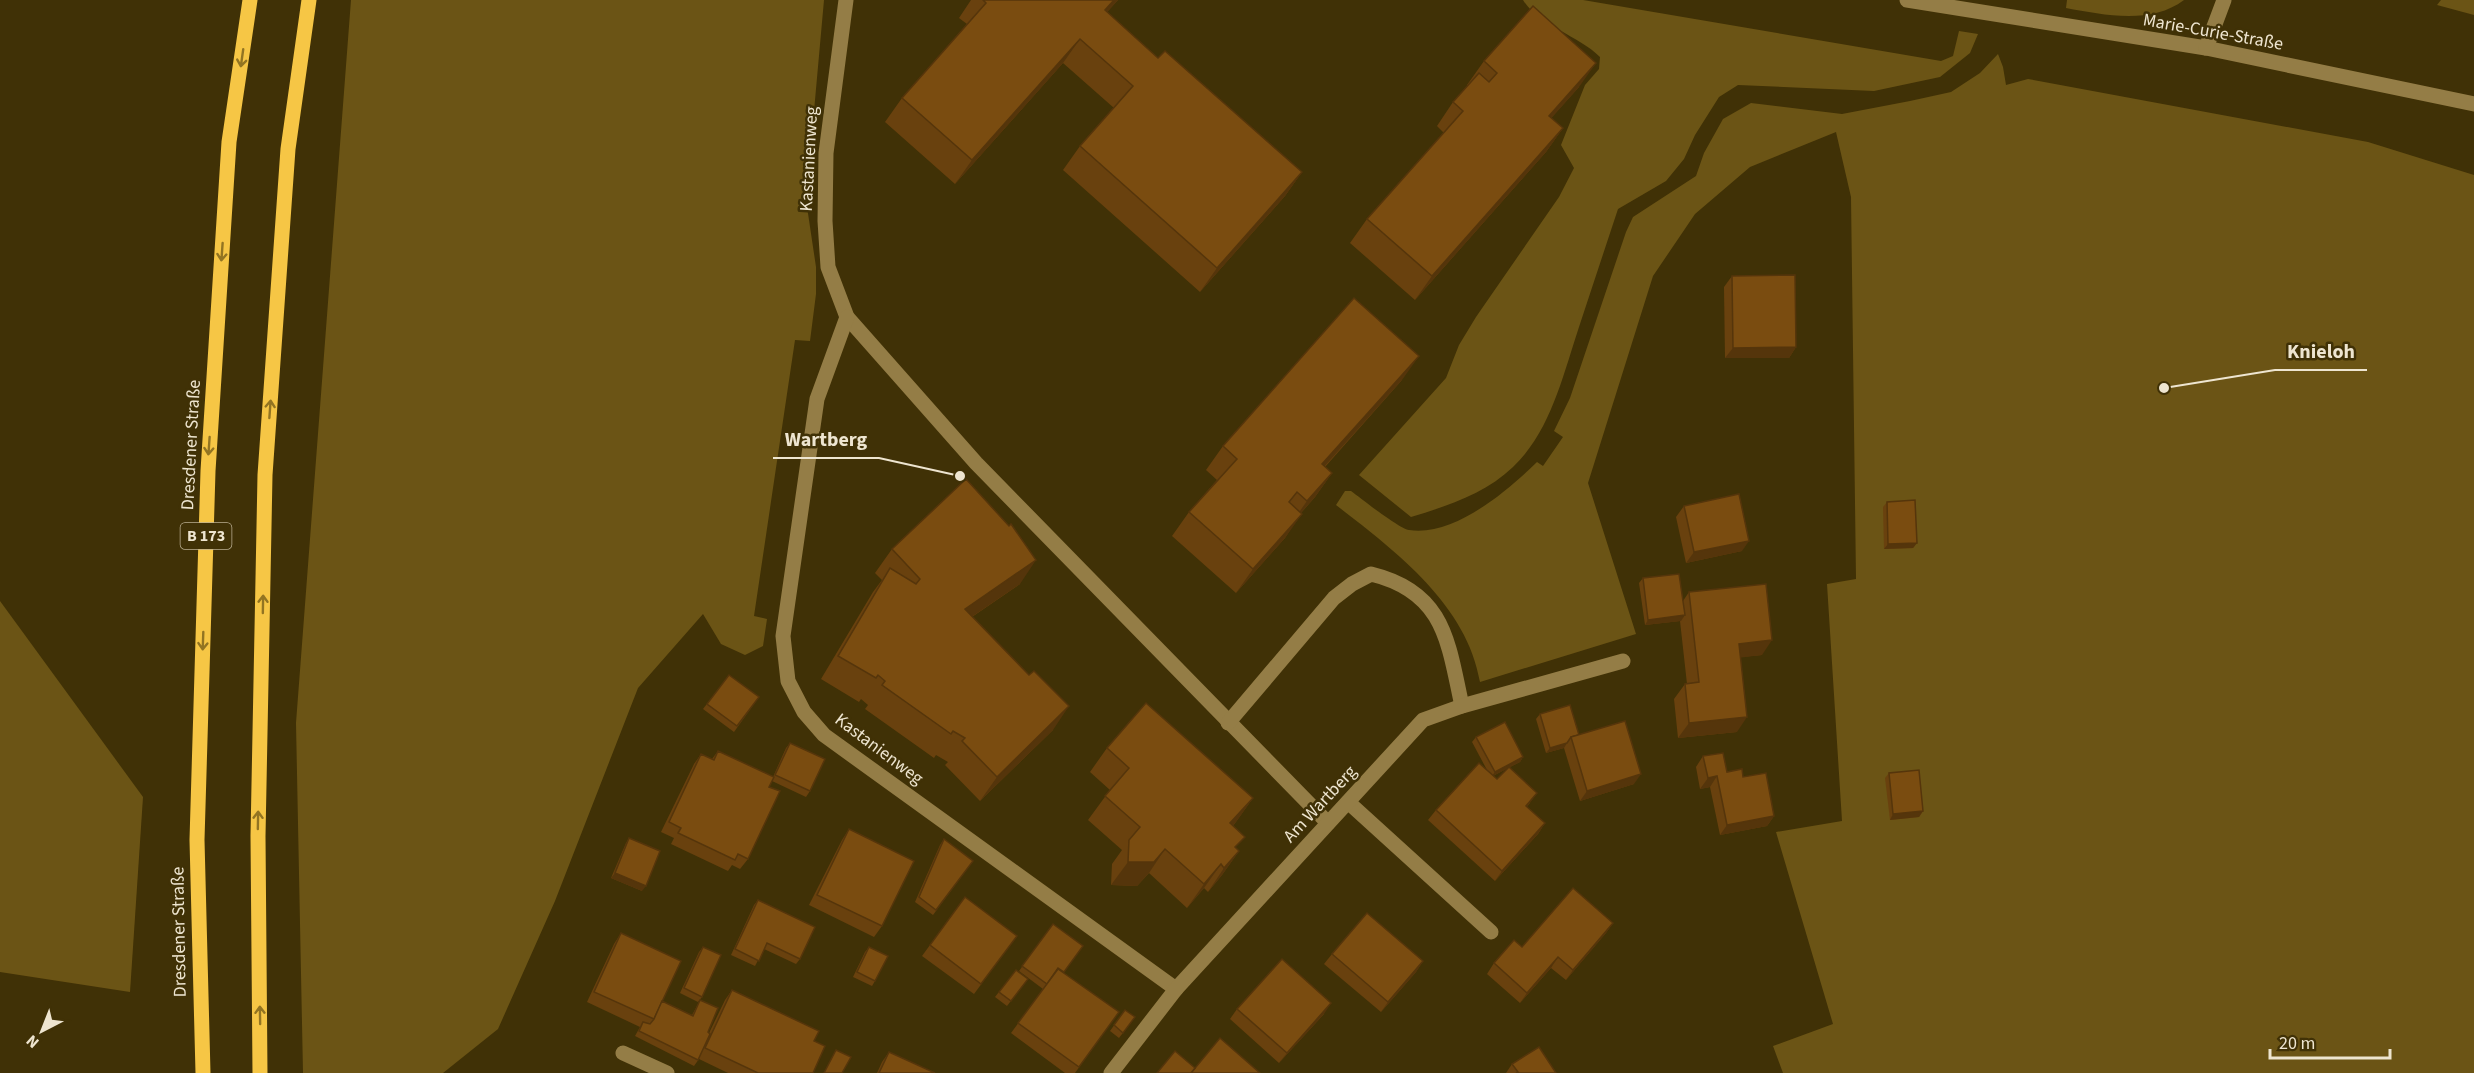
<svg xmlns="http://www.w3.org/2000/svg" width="2474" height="1073" font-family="'Source Sans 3',sans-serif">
<rect width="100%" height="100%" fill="#403106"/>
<g fill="#6b5415">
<polygon points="351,0 824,0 806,200 816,267 816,294 810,341 795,340 754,616 767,619 763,646 745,655 721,644 703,614 638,688 555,901 498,1029 443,1073 303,1073 296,723"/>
<path d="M1523,0H1583L1941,61L1953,56L1959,31L1978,34L1970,53L1940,77L1874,91L1738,85L1719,97L1695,135L1684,159L1666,181L1618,209C1605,248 1592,288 1579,327C1563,375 1551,431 1513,467C1485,494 1447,506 1411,517L1359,475L1446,378L1459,345L1476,317L1559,197L1574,168L1561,145L1585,85L1599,69L1600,57C1579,36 1538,25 1523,0Z"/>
<path d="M2067,0H2184C2151,25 2104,15 2066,8Z"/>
<polygon points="2441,0 2474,0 2474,15 2437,5"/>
<path d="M1998,54L2003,67L2006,85L2028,79L2368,142L2474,175V1073H1783L1773,1046L1833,1024L1776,832L1842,821L1827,584L1856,579L1851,197L1836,132L1750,167L1695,214L1653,276L1588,483L1636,634L1480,682C1467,604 1394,550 1336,505L1345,491H1351C1362,499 1398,528 1409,530C1454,537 1507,491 1537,462L1543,466L1563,437L1554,431L1570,398L1626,232L1633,217L1696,176L1704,153L1723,119L1751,103L1842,114L1910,101L1951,92L1980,73Z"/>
<polygon points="0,601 143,797 130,992 0,972"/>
</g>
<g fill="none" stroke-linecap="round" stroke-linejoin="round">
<g stroke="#947d46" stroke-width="15">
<polyline points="846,0 826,153 825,221 828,267 847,317 976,463 1328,823"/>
<polyline points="1907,0 2206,48 2474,104"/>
<polyline points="2206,48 2224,0"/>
<polyline points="847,317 817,399 783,636 788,681 804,712 824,735 1176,989"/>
<path d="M1228,723L1334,598L1352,584L1371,574C1445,592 1448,642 1462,706"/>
<polyline points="1348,802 1491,932"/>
<polyline points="623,1053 667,1073"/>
<polyline points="1111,1073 1176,989 1423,720 1462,706 1623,661"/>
</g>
<g stroke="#f6c645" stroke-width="15">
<polyline points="203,1073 197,840 208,471 229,142 250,0"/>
<polyline points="260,1073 258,836 265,475 288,149 309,0"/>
</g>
</g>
<g fill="#69410e" fill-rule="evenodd">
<polygon points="971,0 1118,0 1107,12 1158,58 1302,172 1285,196 1200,292 1063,170 1080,146 1114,108 1063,63 955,184 885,122 902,98 967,24 959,18"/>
<polygon points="1484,61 1579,87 1551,118 1563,128 1546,152 1415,300 1350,243 1367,219 1444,133 1437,126 1453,102 1468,86 1467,85"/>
<polygon points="1732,276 1796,347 1789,358 1725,358 1724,287"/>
<polygon points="1402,380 1325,467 1332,473 1315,497 1301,513 1285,538 1236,593 1172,536 1189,512 1217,480 1206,470 1223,446"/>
<polygon points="1887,502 1917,543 1913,548 1884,549 1883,507"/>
<polygon points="1684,506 1742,551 1686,563 1676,517"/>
<polygon points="892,549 1020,584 972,617 1053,730 980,801 945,765 948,762 936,755 934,758 865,709 868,705 861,699 859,702 821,679 873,592 882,580 875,573"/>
<polygon points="1643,578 1683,601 1689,592 1762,655 1741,657 1737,732 1678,738 1674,699 1685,684 1687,684 1680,621 1645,625 1639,583"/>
<polygon points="729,675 759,697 734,732 703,709"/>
<polygon points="1540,714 1579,735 1634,784 1580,801 1564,748 1546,753 1536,719"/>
<path d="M1476,737L1523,757L1520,762L1510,767L1530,803L1527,807L1545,823L1538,834L1495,881L1428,820L1436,810L1487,770L1472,742ZM1508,768L1497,779L1493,776Z"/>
<polygon points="790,743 810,791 806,797 772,781 769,787 748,859 740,869 732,865 728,871 671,844 674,838 661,832 694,764 701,754 712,759 718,751 773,777 786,748"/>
<polygon points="1107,748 1253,798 1233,826 1236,849 1239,851 1222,875 1208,892 1204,888 1187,908 1149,873 1137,886 1111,885 1112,864 1122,850 1088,820 1110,790 1090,772"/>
<polygon points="1703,756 1727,772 1743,777 1774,816 1767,826 1720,835 1710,787 1700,789 1696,767"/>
<polygon points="1889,773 1923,811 1919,817 1890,820 1885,778"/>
<polygon points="849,829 882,926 874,937 809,905 842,840"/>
<polygon points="629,838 642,891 611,878 626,843"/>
<polygon points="944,839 973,861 933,915 915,902 940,845"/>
<polygon points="758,900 800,959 796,964 764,949 755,966 731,955 754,905"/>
<polygon points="1613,923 1606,933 1566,980 1551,968 1520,1003 1487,974 1494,963 1522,947"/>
<polygon points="1053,924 1064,973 1119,1012 1075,1073 1065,1073 1011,1033 1043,989 1019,971"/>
<polygon points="621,933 662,1001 692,1015 697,1006 700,1000 708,1032 709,1033 725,1000 732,990 814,1041 813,1073 728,1073 699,1059 694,1066 635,1036 640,1027 587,1002 614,944"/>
<polygon points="1017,936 974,994 922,956 930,945"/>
<polygon points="703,947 702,997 698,1002 680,993 699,952"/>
<polygon points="869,947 875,981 872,986 853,977 865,952"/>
<polygon points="1332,954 1423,961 1416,972 1381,1012 1324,964"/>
<polygon points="1016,970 1028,979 1007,1006 995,997"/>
<polygon points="1237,1009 1324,1014 1279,1063 1230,1019"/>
<polygon points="1125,1010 1135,1017 1119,1038 1110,1031"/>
<polygon points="889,1052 935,1073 877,1073 882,1062"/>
<polygon points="1512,1064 1556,1073 1506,1073"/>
</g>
<g fill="#55350b">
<polygon points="1114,0 1118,0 1088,34 1105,10"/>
<polygon points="1080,39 1063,63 955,184 972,160"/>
<polygon points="1596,63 1579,87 1532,140 1549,116"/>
<polygon points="1563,128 1546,152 1415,300 1432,276"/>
<polygon points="1302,172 1285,196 1200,292 1217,268"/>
<polygon points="1796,347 1789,358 1725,358 1733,348"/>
<polygon points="1419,356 1402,380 1305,488 1322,464"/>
<polygon points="1332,473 1315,497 1290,525 1307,501"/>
<polygon points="1302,514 1285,538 1236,593 1253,569"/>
<polygon points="1749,541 1742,551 1686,563 1694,552"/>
<polygon points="1917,543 1913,548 1884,549 1888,544"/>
<polygon points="1036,560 1020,584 948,633 965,609"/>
<polygon points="1685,615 1681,621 1645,625 1648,620"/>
<polygon points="1772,640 1762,655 1729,659 1739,644"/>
<polygon points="1069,706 1053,730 980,801 997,777"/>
<polygon points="1747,717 1737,732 1678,738 1689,723"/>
<polygon points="1567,743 1564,748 1546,753 1550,748"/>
<polygon points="1523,757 1520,762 1491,777 1495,772"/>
<polygon points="1641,774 1634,784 1580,801 1587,791"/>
<polygon points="1717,776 1710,787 1700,789 1708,778"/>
<polygon points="1537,793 1530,803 1518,816 1526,806"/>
<polygon points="1253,798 1236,822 1214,847 1230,823"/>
<polygon points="1923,811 1919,817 1890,820 1893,814"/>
<polygon points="1774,816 1767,826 1720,835 1727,825"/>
<polygon points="1545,823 1538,834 1495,881 1502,871"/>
<polygon points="1165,849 1149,873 1137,886 1111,885 1128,862"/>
<polygon points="1239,851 1222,875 1208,892 1224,868"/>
<polygon points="1221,864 1204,888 1187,908 1204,884"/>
<polygon points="615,873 646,886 642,891 611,878"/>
<polygon points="1613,923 1606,933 1566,980 1573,970"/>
<polygon points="1558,957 1551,968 1520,1003 1527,993"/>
<polygon points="1423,961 1416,972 1381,1012 1388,1002"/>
<polygon points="1331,1003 1324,1014 1279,1063 1287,1053"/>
</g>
<g fill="#7a4c10" stroke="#55350b" stroke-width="1.5">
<polygon points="983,0 1114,0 1105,10 1158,58 1165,51 1302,172 1217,268 1080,146 1133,86 1080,39 972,160 902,98 986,3"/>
<polygon points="1533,6 1596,63 1549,116 1563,128 1432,276 1367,219 1463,111 1453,102 1479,73 1489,82 1497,73 1484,61"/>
<polygon points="1795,275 1796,347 1733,348 1732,276"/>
<polygon points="1354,298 1419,356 1322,464 1332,473 1307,501 1297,492 1289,502 1302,514 1253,569 1189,512 1237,459 1223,446"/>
<polygon points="966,479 1009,526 1011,524 1036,560 965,609 1029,675 1034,671 1069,706 997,777 962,741 965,738 953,731 951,734 882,685 885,681 878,675 876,678 838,656 890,568 916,584 920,579 892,549"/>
<polygon points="1739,494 1749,541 1694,552 1684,506"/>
<polygon points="1915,500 1917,543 1888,544 1887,502"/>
<polygon points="1679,574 1685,615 1648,620 1643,578"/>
<polygon points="1766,584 1772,640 1739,644 1747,717 1689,723 1685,684 1699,682 1689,592"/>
<polygon points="729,675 759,697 737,726 707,704"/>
<polygon points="1146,703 1253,798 1230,823 1245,837 1235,847 1239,851 1224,868 1221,864 1204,884 1165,849 1154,862 1128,862 1129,840 1140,827 1105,796 1129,768 1107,748"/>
<polygon points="1570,705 1579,735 1571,737 1567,743 1550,748 1540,714"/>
<polygon points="1625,721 1641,774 1587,791 1571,737"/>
<polygon points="1505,722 1523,757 1495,772 1476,737"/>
<polygon points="790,743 825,759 810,791 775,775"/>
<polygon points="718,751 774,777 769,787 780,791 748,859 738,854 735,860 678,833 681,828 669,822 701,754 714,760"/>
<polygon points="1723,753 1727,772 1742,769 1743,777 1766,773 1774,816 1727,825 1717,776 1708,778 1703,756"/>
<polygon points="1479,763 1497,779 1509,767 1537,793 1526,806 1545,823 1502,871 1436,810"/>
<polygon points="1919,770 1923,811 1893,814 1889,773"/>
<polygon points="849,829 914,861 882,926 817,895"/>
<polygon points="629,838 660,851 646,886 615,873"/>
<polygon points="944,839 973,861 936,910 919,897"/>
<polygon points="1573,888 1613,923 1573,970 1558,957 1527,993 1494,963 1514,940 1522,947"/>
<polygon points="965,897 1017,936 981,984 930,945"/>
<polygon points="758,900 815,927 800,959 767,943 759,961 735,949"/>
<polygon points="1367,913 1423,961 1388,1002 1332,954"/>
<polygon points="1053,924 1083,946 1064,972 1058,968 1047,984 1022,966"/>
<polygon points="621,933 681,961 654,1019 594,992"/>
<polygon points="703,947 721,955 702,997 684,988"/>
<polygon points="869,947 888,956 875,981 857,972"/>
<polygon points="1282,959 1331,1003 1287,1053 1237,1009"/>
<polygon points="1058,969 1119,1012 1079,1067 1018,1023"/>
<polygon points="1016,970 1028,979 1011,1001 999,992"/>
<polygon points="732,990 819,1031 814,1041 825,1046 813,1073 758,1073 705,1048"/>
<polygon points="700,1000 718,1008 708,1032 710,1034 698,1060 639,1031 643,1022 650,1024 654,1019 662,1001 693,1016"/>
<polygon points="1125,1010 1135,1017 1123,1033 1114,1025"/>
<polygon points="1220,1038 1260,1073 1191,1073"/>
<polygon points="1539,1047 1556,1073 1516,1073 1518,1072 1512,1064"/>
<polygon points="836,1050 851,1057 842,1073 824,1073"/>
<polygon points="1175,1051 1195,1068 1191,1073 1157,1073"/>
<polygon points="889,1052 935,1073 879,1073"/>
</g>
<defs><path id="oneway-shaft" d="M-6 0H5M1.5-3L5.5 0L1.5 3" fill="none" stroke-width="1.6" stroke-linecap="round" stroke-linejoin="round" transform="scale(1.5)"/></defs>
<g stroke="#927422">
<use href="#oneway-shaft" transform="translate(242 58) rotate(98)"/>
<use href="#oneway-shaft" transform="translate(222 252) rotate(94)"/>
<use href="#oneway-shaft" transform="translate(270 409) rotate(-86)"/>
<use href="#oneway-shaft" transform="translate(209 446) rotate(94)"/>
<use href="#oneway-shaft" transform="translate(263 604) rotate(-89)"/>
<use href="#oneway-shaft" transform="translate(203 641) rotate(92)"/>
<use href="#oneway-shaft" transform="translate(258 820) rotate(-89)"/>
<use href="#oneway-shaft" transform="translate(260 1015) rotate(-91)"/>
</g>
<g text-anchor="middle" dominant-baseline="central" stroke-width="5" stroke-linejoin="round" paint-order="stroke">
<rect fill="#403106" stroke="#baaf93" stroke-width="1.5" x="180.5" y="523" width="51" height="26" rx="4.5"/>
<g font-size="16" font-weight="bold" fill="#eee5d0">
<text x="206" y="536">B 173</text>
</g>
<g font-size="18" fill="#eee5d0" stroke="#403106">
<text transform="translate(2213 32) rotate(10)">Marie-Curie-Straße</text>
<text transform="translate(809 159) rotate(-87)">Kastanienweg</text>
<text transform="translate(191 445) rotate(-87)">Dresdener Straße</text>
<text transform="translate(879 749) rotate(37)">Kastanienweg</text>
<text transform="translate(1320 804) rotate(-47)">Am Wartberg</text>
<text transform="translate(179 932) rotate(-91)">Dresdener Straße</text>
</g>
</g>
<path fill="none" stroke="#eee5d0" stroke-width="2" d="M2164 388L2275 370H2367M960 476L879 458H773"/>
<g fill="#eee5d0" stroke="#403106" stroke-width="2">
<circle cx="2164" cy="388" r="6"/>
<circle cx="960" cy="476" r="6"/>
</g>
<g font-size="20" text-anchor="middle" font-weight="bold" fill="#eee5d0" stroke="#403106" stroke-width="5" stroke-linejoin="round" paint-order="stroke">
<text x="2321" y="358">Knieloh</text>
<text x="826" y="446">Wartberg</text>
</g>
<g transform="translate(42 1031) rotate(222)" stroke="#403106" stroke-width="4.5" paint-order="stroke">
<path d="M0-4.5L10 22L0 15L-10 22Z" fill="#eee5d0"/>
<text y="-9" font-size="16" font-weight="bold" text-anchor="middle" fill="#eee5d0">N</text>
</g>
<path d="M2270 1049v9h120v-9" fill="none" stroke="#eee5d0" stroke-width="3"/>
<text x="2279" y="1049" font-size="18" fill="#eee5d0" stroke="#403106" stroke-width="4.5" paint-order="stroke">20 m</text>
</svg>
